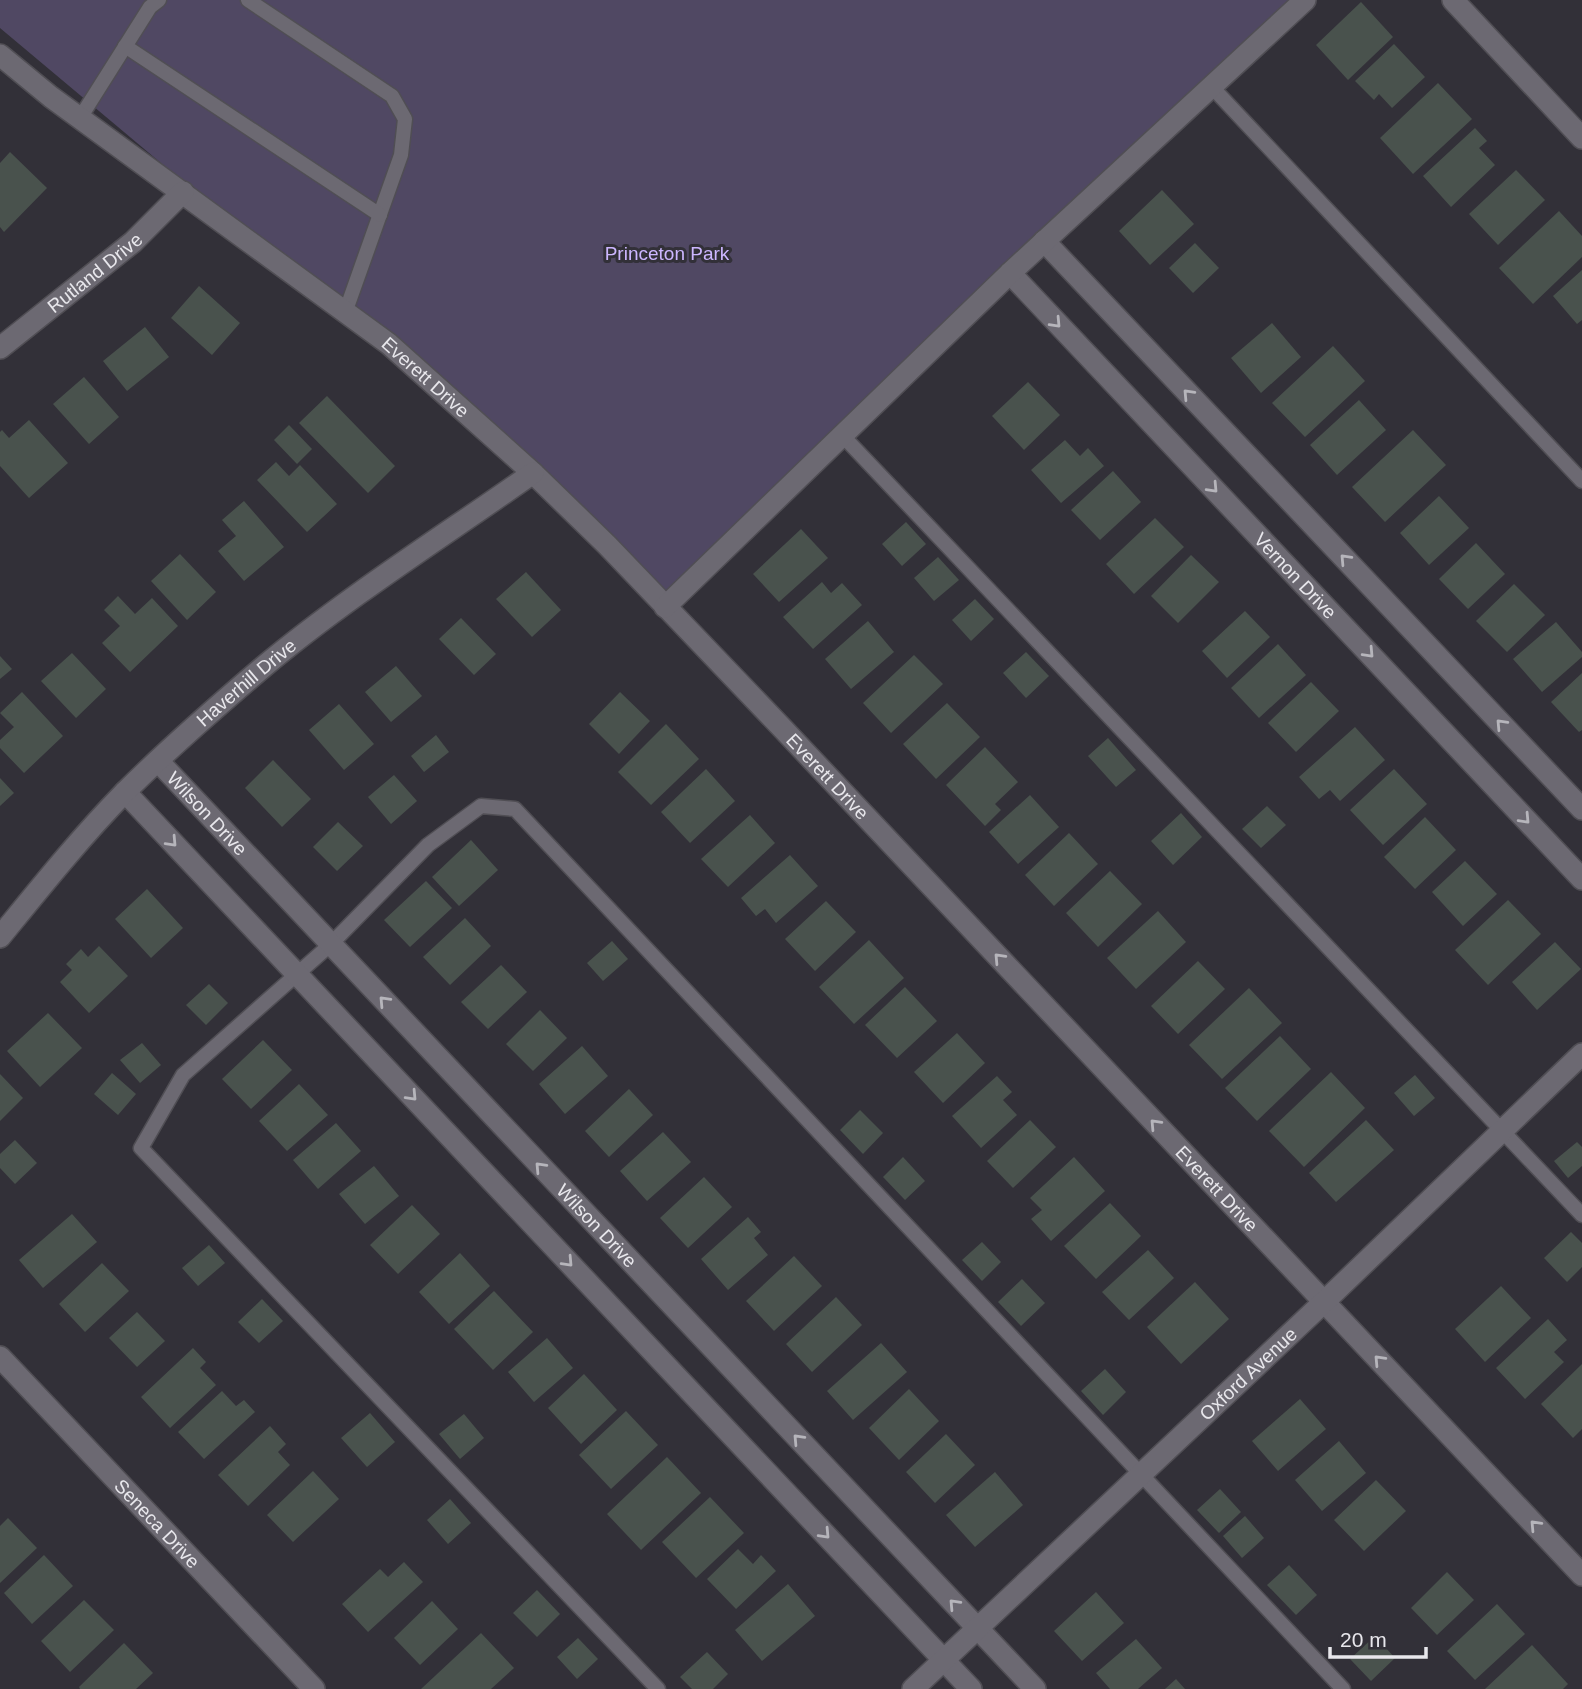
<svg xmlns="http://www.w3.org/2000/svg" width="1582" height="1689" font-family="Helvetica,sans-serif">
<rect width="100%" height="100%" fill="#323038"/>
<polygon fill="#504863" points="0,0 1305,0 665,607 607,545 292,273 0,28"/>
<g fill="#49524d">
<polygon points="1361,2 1393,37 1348,80 1316,45"/>
<polygon points="1394,44 1425,77 1392,108 1379,94 1374,100 1355,81"/>
<polygon points="1438,83 1472,119 1413,174 1380,138"/>
<polygon points="1475,128 1487,141 1479,148 1495,165 1451,207 1423,176"/>
<polygon points="10,152 47,188 4,232 0,227 0,163"/>
<polygon points="1516,170 1545,200 1498,245 1469,214"/>
<polygon points="1162,190 1194,224 1150,265 1119,231"/>
<polygon points="1559,211 1582,236 1582,257 1533,304 1499,268"/>
<polygon points="1195,243 1219,268 1193,293 1169,268"/>
<polygon points="1582,270 1582,320 1577,324 1553,296"/>
<polygon points="199,286 240,323 212,355 171,318"/>
<polygon points="1272,323 1301,357 1261,393 1231,358"/>
<polygon points="145,327 169,357 127,391 103,361"/>
<polygon points="1333,346 1365,381 1305,437 1272,403"/>
<polygon points="84,377 119,417 89,444 53,404"/>
<polygon points="1028,382 1060,415 1024,450 992,416"/>
<polygon points="327,396 395,466 368,493 299,423"/>
<polygon points="1359,400 1386,430 1337,475 1310,445"/>
<polygon points="29,420 68,463 29,498 0,466 0,432 2,430 9,438"/>
<polygon points="289,425 312,449 297,464 274,440"/>
<polygon points="1413,430 1446,465 1385,522 1352,487"/>
<polygon points="1065,440 1080,456 1088,448 1104,466 1061,503 1031,470"/>
<polygon points="276,462 289,476 300,465 337,504 307,532 257,480"/>
<polygon points="1113,471 1141,502 1100,540 1071,510"/>
<polygon points="1439,496 1469,528 1429,565 1400,533"/>
<polygon points="244,501 284,547 244,581 218,551 236,536 222,520"/>
<polygon points="1155,518 1184,547 1134,594 1106,564"/>
<polygon points="906,522 926,544 902,566 882,544"/>
<polygon points="801,529 828,558 779,602 753,574"/>
<polygon points="1476,543 1505,574 1468,609 1439,579"/>
<polygon points="180,554 216,592 187,620 151,581"/>
<polygon points="1191,555 1219,582 1178,623 1151,596"/>
<polygon points="938,557 959,580 934,601 914,578"/>
<polygon points="526,572 561,610 532,637 496,599"/>
<polygon points="822,582 831,593 842,583 862,605 813,649 783,617"/>
<polygon points="1514,584 1545,615 1507,652 1476,621"/>
<polygon points="118,596 135,614 152,598 178,626 130,672 102,643 120,626 104,610"/>
<polygon points="975,599 994,619 971,641 952,620"/>
<polygon points="1245,611 1270,637 1227,678 1202,651"/>
<polygon points="461,618 496,654 474,675 439,639"/>
<polygon points="868,621 894,652 851,689 825,659"/>
<polygon points="1556,622 1582,652 1582,657 1542,692 1513,659"/>
<polygon points="1278,644 1306,675 1259,718 1231,688"/>
<polygon points="1026,652 1049,676 1026,698 1003,673"/>
<polygon points="72,653 106,689 76,718 41,681"/>
<polygon points="914,655 943,684 891,733 863,703"/>
<polygon points="0,656 12,669 0,679"/>
<polygon points="396,666 422,696 391,722 365,692"/>
<polygon points="1582,673 1582,730 1579,732 1551,702"/>
<polygon points="1311,682 1339,711 1296,752 1268,723"/>
<polygon points="22,692 63,736 24,773 0,748 0,740 14,727 0,713"/>
<polygon points="620,692 650,721 619,754 589,724"/>
<polygon points="947,703 980,737 936,779 903,744"/>
<polygon points="339,704 374,744 344,770 309,730"/>
<polygon points="666,724 699,759 651,805 618,772"/>
<polygon points="1355,727 1385,760 1340,801 1330,790 1319,799 1299,777"/>
<polygon points="436,735 449,752 424,772 411,756"/>
<polygon points="1108,738 1136,770 1116,787 1088,756"/>
<polygon points="985,747 1018,782 995,804 1001,810 985,826 946,785"/>
<polygon points="273,760 311,799 282,827 245,788"/>
<polygon points="706,769 735,801 690,843 661,812"/>
<polygon points="1394,769 1427,804 1383,845 1350,810"/>
<polygon points="394,775 417,801 391,824 368,797"/>
<polygon points="0,778 14,793 0,806"/>
<polygon points="1030,795 1059,827 1018,864 989,832"/>
<polygon points="1267,806 1286,825 1261,848 1242,829"/>
<polygon points="1181,813 1202,837 1173,865 1151,841"/>
<polygon points="750,815 775,843 728,887 701,859"/>
<polygon points="1425,817 1456,850 1415,889 1384,857"/>
<polygon points="338,822 363,846 337,871 313,847"/>
<polygon points="1069,833 1098,864 1054,906 1025,875"/>
<polygon points="471,840 498,870 459,906 432,877"/>
<polygon points="790,855 818,886 776,923 765,909 756,916 741,898"/>
<polygon points="1465,861 1497,894 1463,926 1432,892"/>
<polygon points="1110,871 1142,904 1098,947 1066,913"/>
<polygon points="426,881 452,908 410,947 384,920"/>
<polygon points="147,889 183,928 151,958 115,919"/>
<polygon points="1508,900 1541,934 1488,985 1455,950"/>
<polygon points="826,901 856,932 815,971 785,939"/>
<polygon points="1158,911 1186,942 1136,989 1107,958"/>
<polygon points="465,918 491,946 450,985 423,957"/>
<polygon points="869,940 904,978 854,1024 819,987"/>
<polygon points="612,941 628,959 603,981 587,963"/>
<polygon points="1555,942 1581,969 1537,1010 1512,982"/>
<polygon points="99,946 128,976 89,1013 60,982 72,970 66,964 81,949 88,957"/>
<polygon points="1198,961 1225,989 1178,1034 1151,1006"/>
<polygon points="501,965 527,992 488,1029 461,1002"/>
<polygon points="209,984 228,1003 206,1025 186,1005"/>
<polygon points="905,987 937,1021 897,1058 865,1025"/>
<polygon points="1249,988 1282,1023 1222,1079 1189,1045"/>
<polygon points="540,1010 567,1038 533,1071 506,1044"/>
<polygon points="48,1013 82,1048 40,1087 7,1051"/>
<polygon points="957,1033 985,1063 943,1103 914,1072"/>
<polygon points="1280,1036 1311,1069 1257,1121 1225,1088"/>
<polygon points="263,1040 292,1070 251,1109 222,1079"/>
<polygon points="142,1043 161,1065 140,1083 120,1060"/>
<polygon points="582,1046 608,1076 565,1114 539,1084"/>
<polygon points="1331,1072 1365,1108 1304,1167 1269,1131"/>
<polygon points="112,1073 136,1094 118,1115 94,1094"/>
<polygon points="0,1074 23,1098 0,1121"/>
<polygon points="1415,1075 1435,1098 1414,1116 1394,1093"/>
<polygon points="997,1076 1012,1092 1003,1100 1017,1115 981,1148 952,1116"/>
<polygon points="299,1084 328,1115 287,1151 259,1121"/>
<polygon points="629,1089 653,1115 609,1157 585,1131"/>
<polygon points="860,1110 883,1133 863,1154 840,1130"/>
<polygon points="1030,1120 1056,1147 1013,1188 987,1161"/>
<polygon points="1366,1120 1394,1150 1336,1202 1309,1173"/>
<polygon points="336,1123 361,1151 318,1189 293,1160"/>
<polygon points="663,1132 691,1162 647,1201 620,1171"/>
<polygon points="15,1140 37,1163 15,1184 0,1168 0,1154"/>
<polygon points="1577,1142 1582,1147 1582,1166 1568,1178 1554,1161"/>
<polygon points="903,1157 925,1181 905,1200 883,1177"/>
<polygon points="1074,1157 1105,1191 1051,1241 1031,1219 1042,1210 1030,1198"/>
<polygon points="374,1166 399,1196 365,1224 339,1194"/>
<polygon points="704,1177 732,1207 688,1248 660,1218"/>
<polygon points="1110,1203 1141,1236 1096,1279 1064,1246"/>
<polygon points="412,1205 440,1234 398,1274 370,1245"/>
<polygon points="72,1214 97,1242 43,1288 19,1260"/>
<polygon points="748,1217 761,1232 754,1238 768,1255 728,1290 701,1259"/>
<polygon points="1571,1232 1582,1243 1582,1267 1567,1282 1544,1258"/>
<polygon points="982,1242 1001,1262 982,1281 962,1260"/>
<polygon points="209,1245 225,1263 198,1286 182,1268"/>
<polygon points="1148,1250 1174,1278 1129,1320 1102,1292"/>
<polygon points="460,1253 490,1286 449,1324 419,1292"/>
<polygon points="794,1256 822,1286 774,1331 746,1301"/>
<polygon points="102,1263 129,1291 85,1332 59,1304"/>
<polygon points="1022,1279 1045,1303 1021,1326 998,1302"/>
<polygon points="1195,1282 1229,1319 1181,1364 1147,1327"/>
<polygon points="1501,1286 1531,1318 1485,1362 1455,1329"/>
<polygon points="494,1291 533,1332 493,1370 454,1329"/>
<polygon points="836,1297 862,1325 812,1372 786,1344"/>
<polygon points="262,1299 283,1321 259,1343 238,1322"/>
<polygon points="137,1312 165,1341 137,1367 109,1338"/>
<polygon points="1548,1319 1567,1340 1554,1352 1564,1362 1525,1399 1496,1368"/>
<polygon points="547,1338 573,1368 534,1402 508,1372"/>
<polygon points="881,1343 907,1372 853,1420 827,1391"/>
<polygon points="193,1348 206,1362 200,1368 216,1385 170,1428 141,1397"/>
<polygon points="1582,1364 1582,1429 1573,1438 1541,1404"/>
<polygon points="1105,1369 1126,1392 1103,1415 1081,1391"/>
<polygon points="584,1374 617,1410 581,1444 548,1408"/>
<polygon points="909,1389 939,1421 899,1460 869,1428"/>
<polygon points="222,1391 236,1406 244,1400 255,1412 204,1459 178,1432"/>
<polygon points="1300,1399 1326,1429 1278,1471 1252,1441"/>
<polygon points="626,1411 658,1445 611,1489 579,1455"/>
<polygon points="370,1413 395,1442 367,1467 341,1438"/>
<polygon points="464,1414 484,1438 460,1459 439,1434"/>
<polygon points="270,1426 286,1444 278,1452 290,1465 248,1506 218,1475"/>
<polygon points="946,1434 975,1465 935,1503 906,1472"/>
<polygon points="1339,1441 1366,1473 1322,1511 1295,1480"/>
<polygon points="667,1457 701,1493 641,1550 607,1514"/>
<polygon points="313,1471 339,1499 293,1542 267,1515"/>
<polygon points="995,1472 1023,1505 975,1547 946,1515"/>
<polygon points="1376,1480 1406,1511 1364,1551 1334,1520"/>
<polygon points="1220,1489 1241,1512 1219,1533 1197,1510"/>
<polygon points="710,1497 744,1533 696,1578 662,1542"/>
<polygon points="450,1499 471,1523 448,1544 427,1520"/>
<polygon points="1245,1516 1264,1538 1242,1558 1223,1536"/>
<polygon points="8,1518 37,1548 0,1583 0,1526"/>
<polygon points="738,1549 753,1564 761,1555 776,1571 736,1609 707,1579"/>
<polygon points="44,1555 73,1586 32,1624 4,1593"/>
<polygon points="404,1562 423,1582 368,1632 342,1604 380,1569 388,1577"/>
<polygon points="1289,1565 1317,1595 1296,1615 1267,1585"/>
<polygon points="1447,1572 1474,1600 1437,1635 1411,1608"/>
<polygon points="788,1584 815,1616 762,1661 735,1630"/>
<polygon points="537,1590 560,1614 537,1637 513,1613"/>
<polygon points="1096,1592 1124,1623 1082,1661 1054,1631"/>
<polygon points="84,1600 114,1630 70,1672 41,1641"/>
<polygon points="432,1601 458,1629 420,1665 394,1638"/>
<polygon points="1497,1604 1525,1634 1475,1680 1447,1651"/>
<polygon points="481,1633 514,1668 491,1689 421,1689"/>
<polygon points="1375,1636 1395,1658 1371,1681 1350,1659"/>
<polygon points="578,1638 598,1659 577,1679 557,1657"/>
<polygon points="1136,1639 1162,1668 1138,1689 1110,1689 1096,1673"/>
<polygon points="124,1643 153,1673 136,1689 80,1689 79,1687"/>
<polygon points="1532,1645 1568,1684 1563,1689 1485,1689"/>
<polygon points="707,1652 728,1674 713,1689 692,1689 680,1677"/>
<polygon points="1176,1679 1185,1689 1165,1689"/>
</g>
<g fill="none" stroke-linecap="round" stroke-linejoin="round">
<g stroke="#504e54" stroke-width="17">
<g id="lane">
<polyline points="248,0 392,96 405,119 401,155 345,313"/>
<polyline points="125,46 380,215"/>
<polyline points="1211,86 1582,481"/>
<polyline points="80,118 150,7 159,0"/>
<polyline points="842,435 1582,1215"/>
<polyline points="658,1689 141,1148 183,1075 330,945 428,845 481,806 515,809 1343,1689"/>
</g>
</g>
<g stroke="#504e54" stroke-width="24">
<g id="street">
<polyline points="1453,0 1582,138"/>
<path id="s1" d="M0,55L51,97L389,344L533,473L607,545L785,731L1582,1575"/>
<polyline points="1044,241 1582,809"/>
<path id="s2" d="M1010,273L1582,879"/>
<path id="s3" d="M0,348L133,242L183,192"/>
<polyline points="665,607 1010,273 1305,0"/>
<path id="s4" d="M158,761L1035,1689"/>
<polyline points="125,792 971,1689"/>
<path id="s5" d="M0,937C40,888 80,838 124,793C168,749 215,708 262,668C347,597 442,537 533,473"/>
<path id="s6" d="M0,1357L314,1689"/>
<path id="s7" d="M913,1689L1324,1302L1582,1054"/>
</g>
</g>
<use href="#lane" stroke="#6c6972" stroke-width="14"/>
<use href="#street" stroke="#6c6972" stroke-width="21"/>
</g>
<defs><path id="oneway-chevron" d="M-2-3.5L2.5 0L-2 3.5" fill="none" stroke-width="1.6" stroke-linecap="round" stroke-linejoin="round" transform="scale(1.75)"/></defs>
<g stroke="#b6b5bb">
<use href="#oneway-chevron" transform="translate(1056 323) rotate(47)"/>
<use href="#oneway-chevron" transform="translate(1188 394) rotate(-133)"/>
<use href="#oneway-chevron" transform="translate(1213 488) rotate(47)"/>
<use href="#oneway-chevron" transform="translate(1345 559) rotate(-133)"/>
<use href="#oneway-chevron" transform="translate(1369 653) rotate(47)"/>
<use href="#oneway-chevron" transform="translate(1501 724) rotate(-133)"/>
<use href="#oneway-chevron" transform="translate(1525 819) rotate(47)"/>
<use href="#oneway-chevron" transform="translate(172 842) rotate(47)"/>
<use href="#oneway-chevron" transform="translate(999 958) rotate(-133)"/>
<use href="#oneway-chevron" transform="translate(384 1001) rotate(-133)"/>
<use href="#oneway-chevron" transform="translate(412 1096) rotate(47)"/>
<use href="#oneway-chevron" transform="translate(1155 1124) rotate(-133)"/>
<use href="#oneway-chevron" transform="translate(540 1167) rotate(-133)"/>
<use href="#oneway-chevron" transform="translate(568 1262) rotate(47)"/>
<use href="#oneway-chevron" transform="translate(1379 1360) rotate(-133)"/>
<use href="#oneway-chevron" transform="translate(798 1439) rotate(-133)"/>
<use href="#oneway-chevron" transform="translate(1535 1525) rotate(-133)"/>
<use href="#oneway-chevron" transform="translate(825 1534) rotate(47)"/>
<use href="#oneway-chevron" transform="translate(954 1604) rotate(-133)"/>
</g>
<g text-anchor="middle" dominant-baseline="central" stroke-width="6" stroke-linejoin="round" paint-order="stroke">
<g font-size="19" fill="#ccb6ff" stroke="#323038">
<text x="667" y="253">Princeton Park</text>
</g>
<g font-size="19" fill="#e8e7ec" stroke="#323038">
<text stroke="none"><textPath href="#s3" startOffset="121">Rutland Drive</textPath></text>
<text stroke="none"><textPath href="#s1" startOffset="534">Everett Drive</textPath></text>
<text stroke="none"><textPath href="#s2" startOffset="416">Vernon Drive</textPath></text>
<text stroke="none"><textPath href="#s5" startOffset="355">Haverhill Drive</textPath></text>
<text stroke="none"><textPath href="#s1" startOffset="1101">Everett Drive</textPath></text>
<text stroke="none"><textPath href="#s4" startOffset="72">Wilson Drive</textPath></text>
<text stroke="none"><textPath href="#s1" startOffset="1668">Everett Drive</textPath></text>
<text stroke="none"><textPath href="#s4" startOffset="639">Wilson Drive</textPath></text>
<text stroke="none"><textPath href="#s7" startOffset="460">Oxford Avenue</textPath></text>
<text stroke="none"><textPath href="#s6" startOffset="229">Seneca Drive</textPath></text>
</g>
</g>
<path d="M1330 1647v10h96v-10" fill="none" stroke="#e8e7ec" stroke-width="3.5"/>
<text x="1340" y="1647" font-size="21" fill="#e8e7ec" stroke="#323038" stroke-width="5" paint-order="stroke">20 m</text>
</svg>
